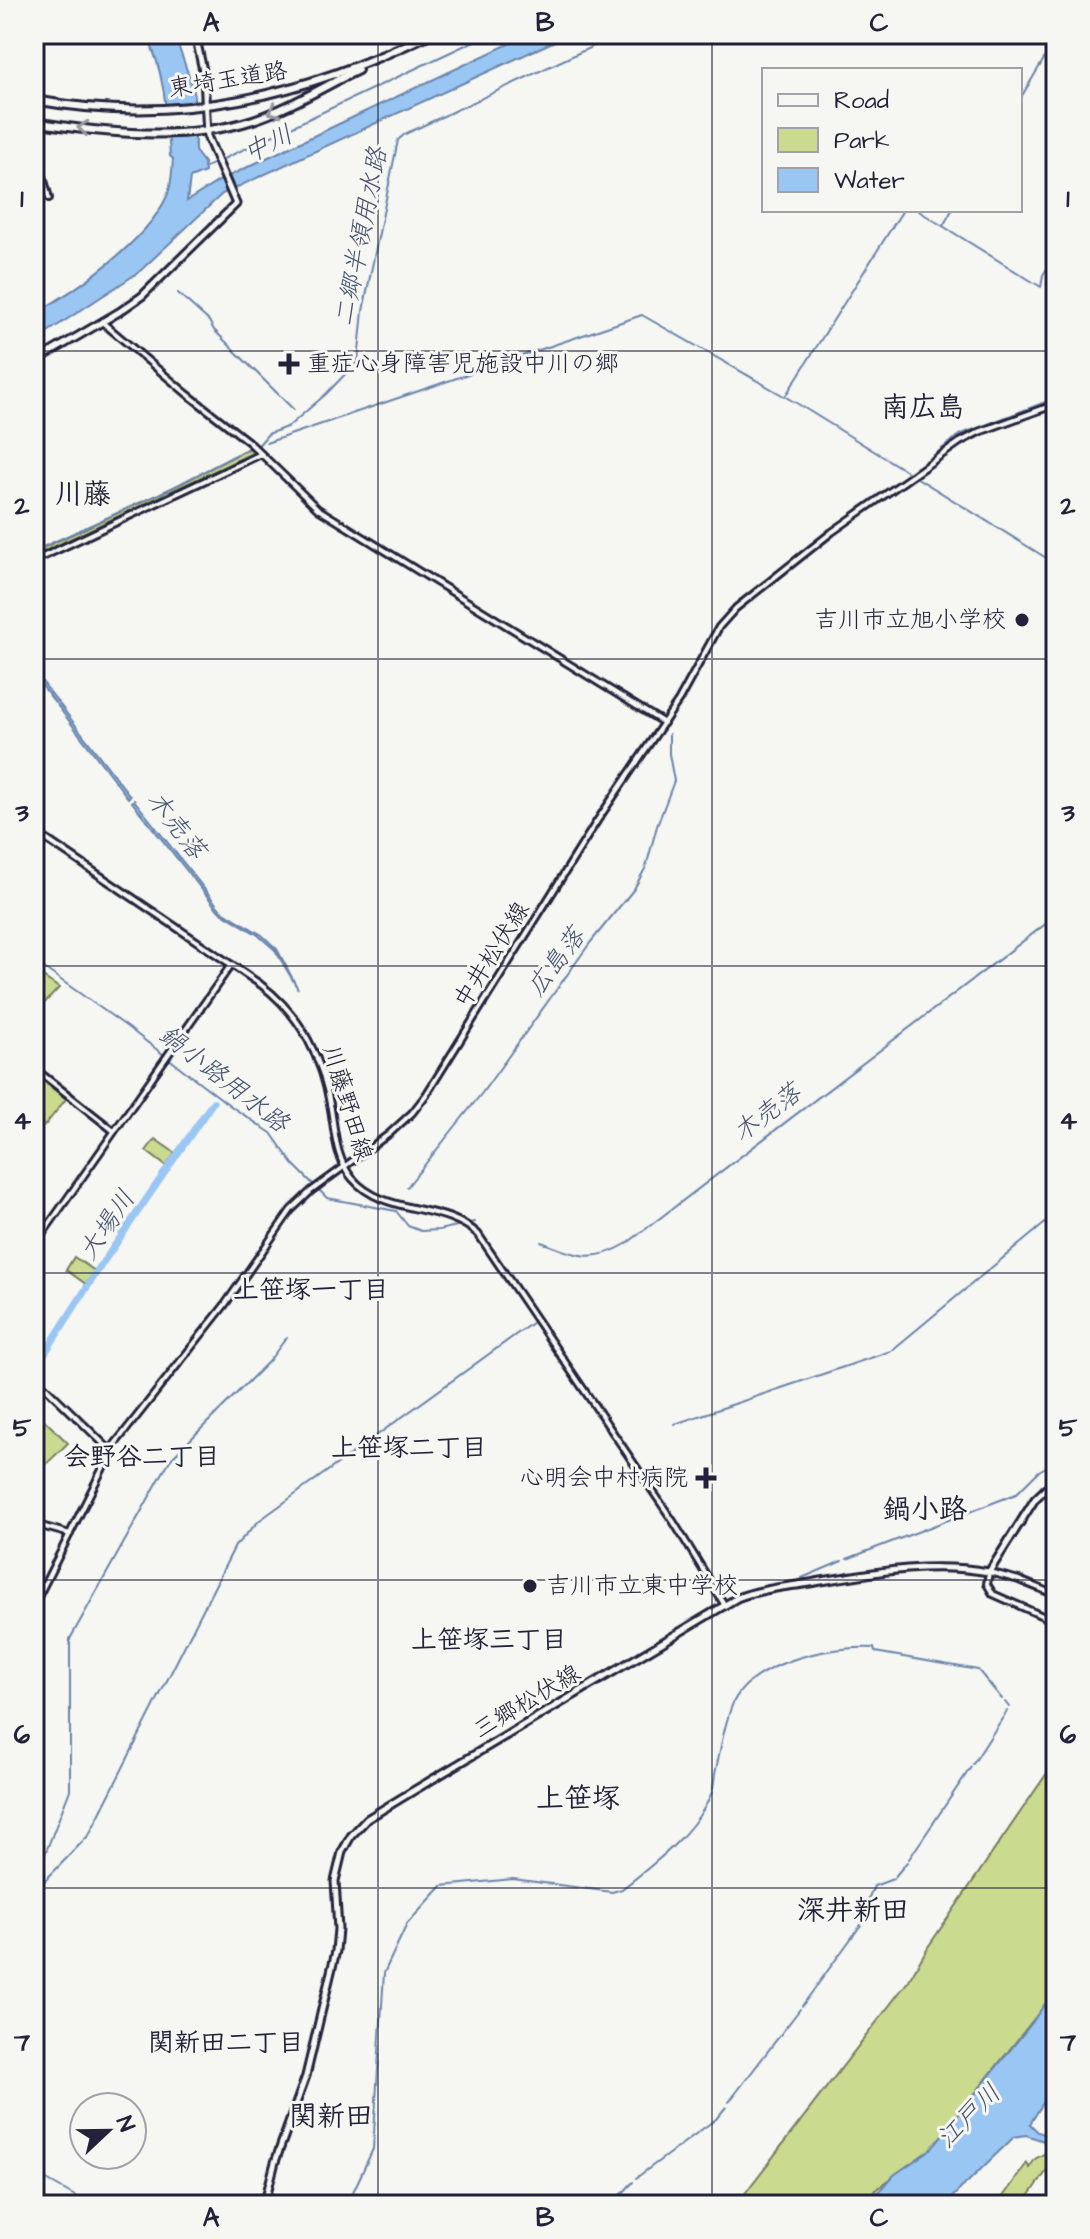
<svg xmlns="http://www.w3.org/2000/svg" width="1090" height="2239" font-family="'Architects Daughter','Klee One',sans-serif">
<rect width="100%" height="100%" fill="#f6f6f2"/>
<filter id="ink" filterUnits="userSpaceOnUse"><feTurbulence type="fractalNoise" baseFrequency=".0125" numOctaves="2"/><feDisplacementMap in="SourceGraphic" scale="16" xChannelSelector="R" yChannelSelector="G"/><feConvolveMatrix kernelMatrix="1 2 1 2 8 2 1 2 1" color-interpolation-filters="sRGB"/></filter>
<g filter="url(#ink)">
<g fill="#cada8e" stroke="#767e64" stroke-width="2">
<polygon points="252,447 254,450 250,454 34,556 34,552 178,485"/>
<polygon points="40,975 59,988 34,1014 34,984"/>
<polygon points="34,1074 66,1099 46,1124 34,1134"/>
<polygon points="155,1139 175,1153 166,1166 146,1151"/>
<polygon points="74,1257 95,1271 86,1284 66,1270"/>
<polygon points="34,1410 68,1443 34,1476"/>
<polygon points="1056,1760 1056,1991 931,2149 855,2205 753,2205 743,2196 909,1980 928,1947"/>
<polygon points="1044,2154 1056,2161 1056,2169 1048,2169 1023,2205 997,2205 1027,2163 1029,2168 1035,2159"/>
</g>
<g fill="#9ac6f4" stroke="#6a84aa" stroke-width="2">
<path d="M146,34H174L194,90L195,151L204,163L205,172L190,178L187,201L219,181L256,163L530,34H570L222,194L139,272L34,341V314C77,290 147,241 167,196C172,185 172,170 173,159L170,156C167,116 165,71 146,34Z"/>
<polygon points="34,671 130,796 128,798 34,675"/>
<polygon points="134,800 221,910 262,935 277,949 298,989 275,950 258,935 219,911 132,802"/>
<polygon points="1056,1988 1056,2082 1030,2124 1038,2132 1056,2138 1056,2145 1026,2135 1014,2137 944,2205 858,2205 867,2196 880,2191 894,2175 931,2149 1031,2024"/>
</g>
<polygon fill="#f6f6f2" points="198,102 198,135 164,135 162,106"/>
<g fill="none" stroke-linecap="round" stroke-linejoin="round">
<g stroke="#6a84aa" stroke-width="2">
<polyline points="1020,99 1056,39"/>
<polyline points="204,168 489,34"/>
<polyline points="917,210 1041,287 1043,275 1056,254"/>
<polyline points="943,226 952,210"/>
<polyline points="178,293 209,321 214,330 294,410"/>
<polyline points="786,395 903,210"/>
<polyline points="266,443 642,315 798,404 1056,564"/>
<polyline points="256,448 268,434 289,426 326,394 358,361 363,311 398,140 405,134 619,34"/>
<polyline points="918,468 959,435 1056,398"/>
<polyline points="854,512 890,489"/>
<polyline points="34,551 172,488 251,447"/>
<polyline points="34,961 126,1026 232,1107 271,1133 293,1164 327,1198 396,1211 408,1226 421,1231 439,1230 475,1222"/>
<polyline points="407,1187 482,1093 590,943 634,889 646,867 657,826 674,781 669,754 669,734"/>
<path d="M541,1242C576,1255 592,1264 626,1244L1056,916"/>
<polyline points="675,1424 891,1351 1056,1214"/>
<polyline points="847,1559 1016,1494 1039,1471 1056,1461"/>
<polyline points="802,1578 842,1561"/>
<polyline points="1005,1702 1009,1707"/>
<polyline points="973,1764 1007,1711"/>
<polyline points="909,1859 971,1767"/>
<polyline points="34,1882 70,1790 70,1639 170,1460 269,1361 287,1337"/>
<polyline points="34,1892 89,1835 235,1546 260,1520 536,1320"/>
<polyline points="802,2006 866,1918 867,1903 874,1886 893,1879 907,1862"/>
<polyline points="729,2102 800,2009"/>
<polyline points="34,2173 91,2205"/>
<polyline points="636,2178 716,2119 726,2107"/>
<path d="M347,2205L373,2149L384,1973L407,1924L442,1886L513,1879L612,1892L622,1889C653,1865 697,1831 712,1792C714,1786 714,1779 715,1774C720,1752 723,1730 731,1708C746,1663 831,1645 874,1648L875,1652L978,1670L1002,1699"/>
<polyline points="612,2205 633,2182"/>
</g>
<polyline stroke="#9ac6f4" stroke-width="7" points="34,1370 100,1267 213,1102"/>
<g stroke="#22223b" stroke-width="10">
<g id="tertiary">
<polyline points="34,146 49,198"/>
<polyline points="102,322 186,393 250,443 318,509 664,723"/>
<polyline points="34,561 261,454"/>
<polyline points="34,1068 114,1131"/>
<polyline points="34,1246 231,965"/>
<polyline points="34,1376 111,1451"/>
<polyline points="34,1524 70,1534"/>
<polyline points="989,1572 987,1584 993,1594 1056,1622"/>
</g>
</g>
<g stroke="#22223b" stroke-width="10">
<g id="secondary">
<path d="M34,831L260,984C301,1014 323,1060 331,1109C335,1133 336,1159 352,1178C384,1216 443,1202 478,1234L673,1521L724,1604"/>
<polyline points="989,1572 1019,1580 1056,1595"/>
<polyline points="34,1605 115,1444 224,1306 291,1210 311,1191 389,1134 412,1113 426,1095 597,821 679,700 719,627 736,608 832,532 960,442 979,432 1056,404"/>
</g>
</g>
<g stroke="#22223b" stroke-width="11">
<g id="primary">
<polyline points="34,362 119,312 142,296 236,204 207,136 204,75 195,34"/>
<path d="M264,2205L275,2162L306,2076L336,1951L338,1929L335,1881L342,1852L351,1836L367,1819L413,1791L737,1598C760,1589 785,1587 810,1583C870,1573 928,1561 989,1572L1035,1499L1056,1479"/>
</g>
</g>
<g stroke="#22223b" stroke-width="12">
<g id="trunk">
<path d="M34,100C180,126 299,97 430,34"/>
<path d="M34,122C102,133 186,142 253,120C290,108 324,86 358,70"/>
</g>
</g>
<use href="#tertiary" stroke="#f6f6f2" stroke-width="4"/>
<use href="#secondary" stroke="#f6f6f2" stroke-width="4"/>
<use href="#primary" stroke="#f6f6f2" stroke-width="5"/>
<use href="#trunk" stroke="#f6f6f2" stroke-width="6"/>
</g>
<defs><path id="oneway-chevron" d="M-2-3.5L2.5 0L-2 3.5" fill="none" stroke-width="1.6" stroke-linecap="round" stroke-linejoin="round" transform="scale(2)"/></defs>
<g stroke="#9797a0">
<use href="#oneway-chevron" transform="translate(274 111) rotate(155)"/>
<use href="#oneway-chevron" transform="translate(83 128) rotate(-174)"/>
</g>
</g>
<path fill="none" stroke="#22223b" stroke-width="2" stroke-opacity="0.55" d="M378,34V2205M712,34V2205M34,351H1056M34,659H1056M34,966H1056M34,1273H1056M34,1580H1056M34,1888H1056"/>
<g fill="#22223b" stroke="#f6f6f2" stroke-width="3">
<path d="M285 352h8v8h8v8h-8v8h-8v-8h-8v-8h8z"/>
<circle cx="1022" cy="620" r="8"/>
<path d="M702 1466h8v8h8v8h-8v8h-8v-8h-8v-8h8z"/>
<circle cx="530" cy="1586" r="8"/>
</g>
<g text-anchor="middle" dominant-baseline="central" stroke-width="6" stroke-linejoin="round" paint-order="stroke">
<g font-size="24" fill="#22223b" stroke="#f6f6f2">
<text transform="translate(228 80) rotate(-9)">東埼玉道路</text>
<text transform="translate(492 955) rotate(-58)">中井松伏線</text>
<text transform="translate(347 1103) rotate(73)">川藤野田線</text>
<text transform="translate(527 1702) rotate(-31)">三郷松伏線</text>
</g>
<g font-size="24" fill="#22223b" stroke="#f6f6f2" text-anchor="start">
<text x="307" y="364">重症心身障害児施設中川の郷</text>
<text x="1006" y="620" text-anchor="end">吉川市立旭小学校</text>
<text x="688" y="1478" text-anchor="end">心明会中村病院</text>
<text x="546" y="1586">吉川市立東中学校</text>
</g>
<g font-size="26" font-style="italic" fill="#465372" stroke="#f6f6f2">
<text transform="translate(268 144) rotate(-26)">中川</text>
<text transform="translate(361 237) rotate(-79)">二郷半領用水路</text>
<text transform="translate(176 825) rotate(52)">木売落</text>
<text transform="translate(556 962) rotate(-53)">広島落</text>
<text transform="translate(224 1079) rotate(38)">鍋小路用水路</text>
<text transform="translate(767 1113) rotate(-37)">木売落</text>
<text transform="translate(107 1225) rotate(-56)">大場川</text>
<text transform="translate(969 2116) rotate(-45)">江戸川</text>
</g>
<g font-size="26" font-weight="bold" fill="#22223b" stroke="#f6f6f2">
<text x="311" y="1290">上笹塚一丁目</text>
<text x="409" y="1448">上笹塚二丁目</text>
<text x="142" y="1457">会野谷二丁目</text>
<text x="489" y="1640">上笹塚三丁目</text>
<text x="226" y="2043">関新田二丁目</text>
</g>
<g font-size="28" font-weight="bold" fill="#22223b" stroke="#f6f6f2">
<text x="923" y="407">南広島</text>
<text x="83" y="494">川藤</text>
<text x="925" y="1509">鍋小路</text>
<text x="578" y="1798">上笹塚</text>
<text x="853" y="1910">深井新田</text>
<text x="331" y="2116">関新田</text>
</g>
</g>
<rect width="1090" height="2239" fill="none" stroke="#f6f6f2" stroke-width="88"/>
<rect x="762" y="68" width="260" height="144" fill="#f6f6f2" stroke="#a1a1a9" stroke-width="2"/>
<rect x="778" y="94" width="40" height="12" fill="#f6f6f2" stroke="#a1a1a9" stroke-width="2"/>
<text x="834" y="108" font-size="24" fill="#22223b">Road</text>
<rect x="778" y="128" width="40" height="24" fill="#cada8e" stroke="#a1a1a9" stroke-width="2"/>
<text x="834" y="148" font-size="24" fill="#22223b">Park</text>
<rect x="778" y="168" width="40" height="24" fill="#9ac6f4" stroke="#a1a1a9" stroke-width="2"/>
<text x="834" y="188" font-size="24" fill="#22223b">Water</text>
<g transform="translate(108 2131) rotate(68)"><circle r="38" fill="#f6f6f2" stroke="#a1a1a9" stroke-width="2"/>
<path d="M0-6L14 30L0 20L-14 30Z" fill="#22223b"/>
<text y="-12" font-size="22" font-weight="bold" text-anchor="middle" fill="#22223b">N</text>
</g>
<rect x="44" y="44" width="1002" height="2151" fill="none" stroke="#22223b" stroke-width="3"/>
<g font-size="26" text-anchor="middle" font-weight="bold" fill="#22223b">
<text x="211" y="31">A</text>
<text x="545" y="31">B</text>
<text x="879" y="31">C</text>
<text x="22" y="207">1</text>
<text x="1068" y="207">1</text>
<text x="22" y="514">2</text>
<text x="1068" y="514">2</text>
<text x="22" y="821">3</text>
<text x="1068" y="821">3</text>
<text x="22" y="1129">4</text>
<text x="1068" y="1129">4</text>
<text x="22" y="1436">5</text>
<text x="1068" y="1436">5</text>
<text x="22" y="1743">6</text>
<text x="1068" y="1743">6</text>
<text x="22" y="2050">7</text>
<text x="1068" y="2050">7</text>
<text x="211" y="2226">A</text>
<text x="545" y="2226">B</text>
<text x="879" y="2226">C</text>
</g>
</svg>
